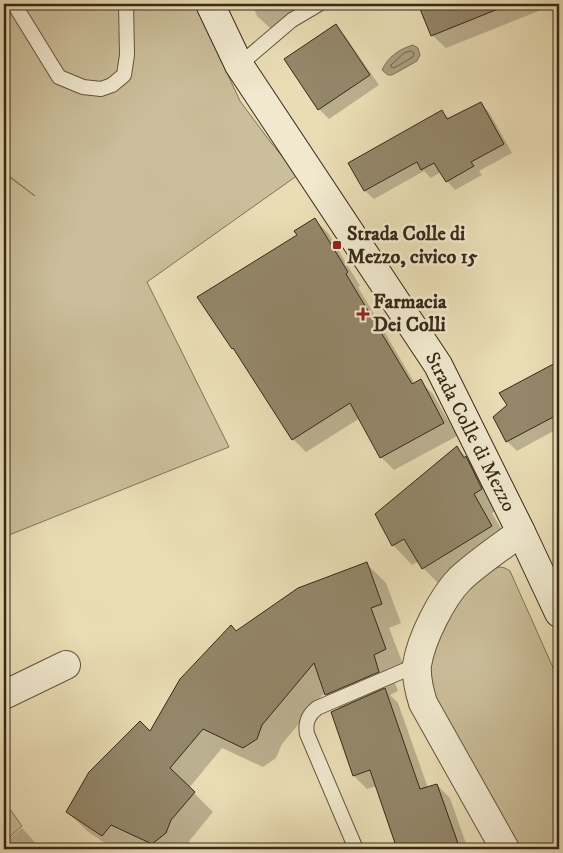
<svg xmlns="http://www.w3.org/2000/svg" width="563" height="853" font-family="'IM FELL DW Pica',serif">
<rect width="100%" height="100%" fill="#eaddb5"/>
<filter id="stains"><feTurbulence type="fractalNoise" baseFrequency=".004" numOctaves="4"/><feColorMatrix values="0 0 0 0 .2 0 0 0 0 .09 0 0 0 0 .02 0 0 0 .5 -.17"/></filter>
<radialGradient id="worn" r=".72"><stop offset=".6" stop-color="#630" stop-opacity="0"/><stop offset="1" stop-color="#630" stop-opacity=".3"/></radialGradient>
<g fill="#cbbe9a" stroke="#807459">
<polygon points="4,4 195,4 240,101 272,144 298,175 147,282 229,447 4,537 4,173 35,196 4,172"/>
<path d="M500,567L505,568L510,571L559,681V849H514L427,683C434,646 447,609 474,583C483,575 488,570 500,567Z"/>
<polygon points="4,801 22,826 4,842"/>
</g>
<path fill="#ada080" stroke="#7d7056" d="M413,45L418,48L420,55L417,61L392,75H388L382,70C388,57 399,49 413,45Z"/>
<g fill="#0003">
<polygon points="252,4 303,4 307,14 270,28 257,16"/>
<polygon points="420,4 544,4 546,8 446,48 432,35"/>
<polygon points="336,26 345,36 379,85 329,119 319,109"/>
<polygon points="480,103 489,112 512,153 479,171 482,175 455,190 447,181 441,172 431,178 424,171 374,199 365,191 350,163 442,112 450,119"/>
<polygon points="315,220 328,233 360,286 358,287 415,384 420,381 433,394 457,436 394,470 381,457 360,418 306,452 293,439 238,354 233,348 299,236"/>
<polygon points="559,363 559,428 517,451 507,441 509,405 501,394"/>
<polygon points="457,448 476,467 501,508 492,513 511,546 442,587 423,568 419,561 412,565 393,545"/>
<polygon points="367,564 386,583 401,623 389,628 405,669 392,675 398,691 390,695 398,703 428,788 437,785 450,798 468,849 399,849 377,786 367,789 354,776 340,709 325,692 282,744 276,758 263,767 222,748 189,788 213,812 190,840 187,849 144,849 131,843 126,849 114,849 87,831 68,812 150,733 236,632"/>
<polygon points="22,828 29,836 41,849 5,849 4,843"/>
</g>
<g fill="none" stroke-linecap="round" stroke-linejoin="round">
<polygon stroke="#72644c" stroke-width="1" points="411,51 414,53 413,57 394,68 391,67 391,65 404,53"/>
</g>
<g fill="#94876a" stroke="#362918">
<polygon points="418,4 507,4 508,5 431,36"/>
<polygon points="336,24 370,75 318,110 284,59"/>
<polygon points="481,102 504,144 471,162 474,166 446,182 434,163 421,170 417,162 364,191 348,163 442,110 447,119"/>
<polygon points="315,218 348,272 346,274 412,384 421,379 444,423 380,458 350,403 292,440 233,348 232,349 197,297 297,235 294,231"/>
<polygon points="559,361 559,414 506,442 493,417 507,405 499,393"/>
<polygon points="457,446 464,458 466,456 482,489 474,494 492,526 422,569 404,539 392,546 375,514"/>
<polygon points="367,562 382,604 371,608 386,649 374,655 379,672 325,695 314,663 262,725 257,739 243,748 203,729 170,768 195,792 171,820 166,833 152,844 111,825 102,836 66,812 89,772 140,721 150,731 180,679 231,625 236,631 298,588"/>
<polygon points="385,688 420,789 437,784 460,849 397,849 370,770 353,776 331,712"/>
</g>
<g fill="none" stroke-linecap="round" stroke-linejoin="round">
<g stroke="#63563f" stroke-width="16">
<g id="lane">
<polyline points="14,4 59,77 83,87 101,89 112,85 124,75 127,55 126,4"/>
<polyline points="239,65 292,20 319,4"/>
<path d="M356,849L307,734C305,723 308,715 317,708L417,665"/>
</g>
</g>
<g stroke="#63563f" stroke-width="30">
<g id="street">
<polyline points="4,695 66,665"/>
<path d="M505,849L423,703C419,690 416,677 417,665C421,639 442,597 460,579C478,562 501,547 521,532"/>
</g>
</g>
<g stroke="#362918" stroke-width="30">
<polyline id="secondary" points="210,4 239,65 438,365 521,532 559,613"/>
</g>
<use href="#lane" stroke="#f1e9cf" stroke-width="14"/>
<use href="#street" stroke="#f1e9cf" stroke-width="28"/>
<use href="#secondary" stroke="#f1e9cf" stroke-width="28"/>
</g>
<g fill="#8f2418" stroke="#f1e9cf" stroke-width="2">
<rect x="332" y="240" width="10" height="10" rx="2.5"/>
<path d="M360.5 306.5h5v5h5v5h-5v5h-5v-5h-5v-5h5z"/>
</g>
<g text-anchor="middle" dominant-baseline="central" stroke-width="5" stroke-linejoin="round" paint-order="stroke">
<g font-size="20" font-weight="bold" fill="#362918" stroke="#f1e9cf" text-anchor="start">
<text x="347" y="234">Strada Colle di<tspan x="347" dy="23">Mezzo, civico 15</tspan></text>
<text x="373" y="302">Farmacia<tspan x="373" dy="23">Dei Colli</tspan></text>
</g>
<g font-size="20" fill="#362918" stroke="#f1e9cf">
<text transform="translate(470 432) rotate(63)">Strada Colle di Mezzo</text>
</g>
</g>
<rect width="563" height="853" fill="none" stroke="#eaddb5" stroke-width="20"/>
<rect x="5" y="5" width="553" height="843" fill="none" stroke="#362918" stroke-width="2.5"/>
<rect x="10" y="10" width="543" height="833" fill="none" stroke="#362918"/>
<rect width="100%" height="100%" filter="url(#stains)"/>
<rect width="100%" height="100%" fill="url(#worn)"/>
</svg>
